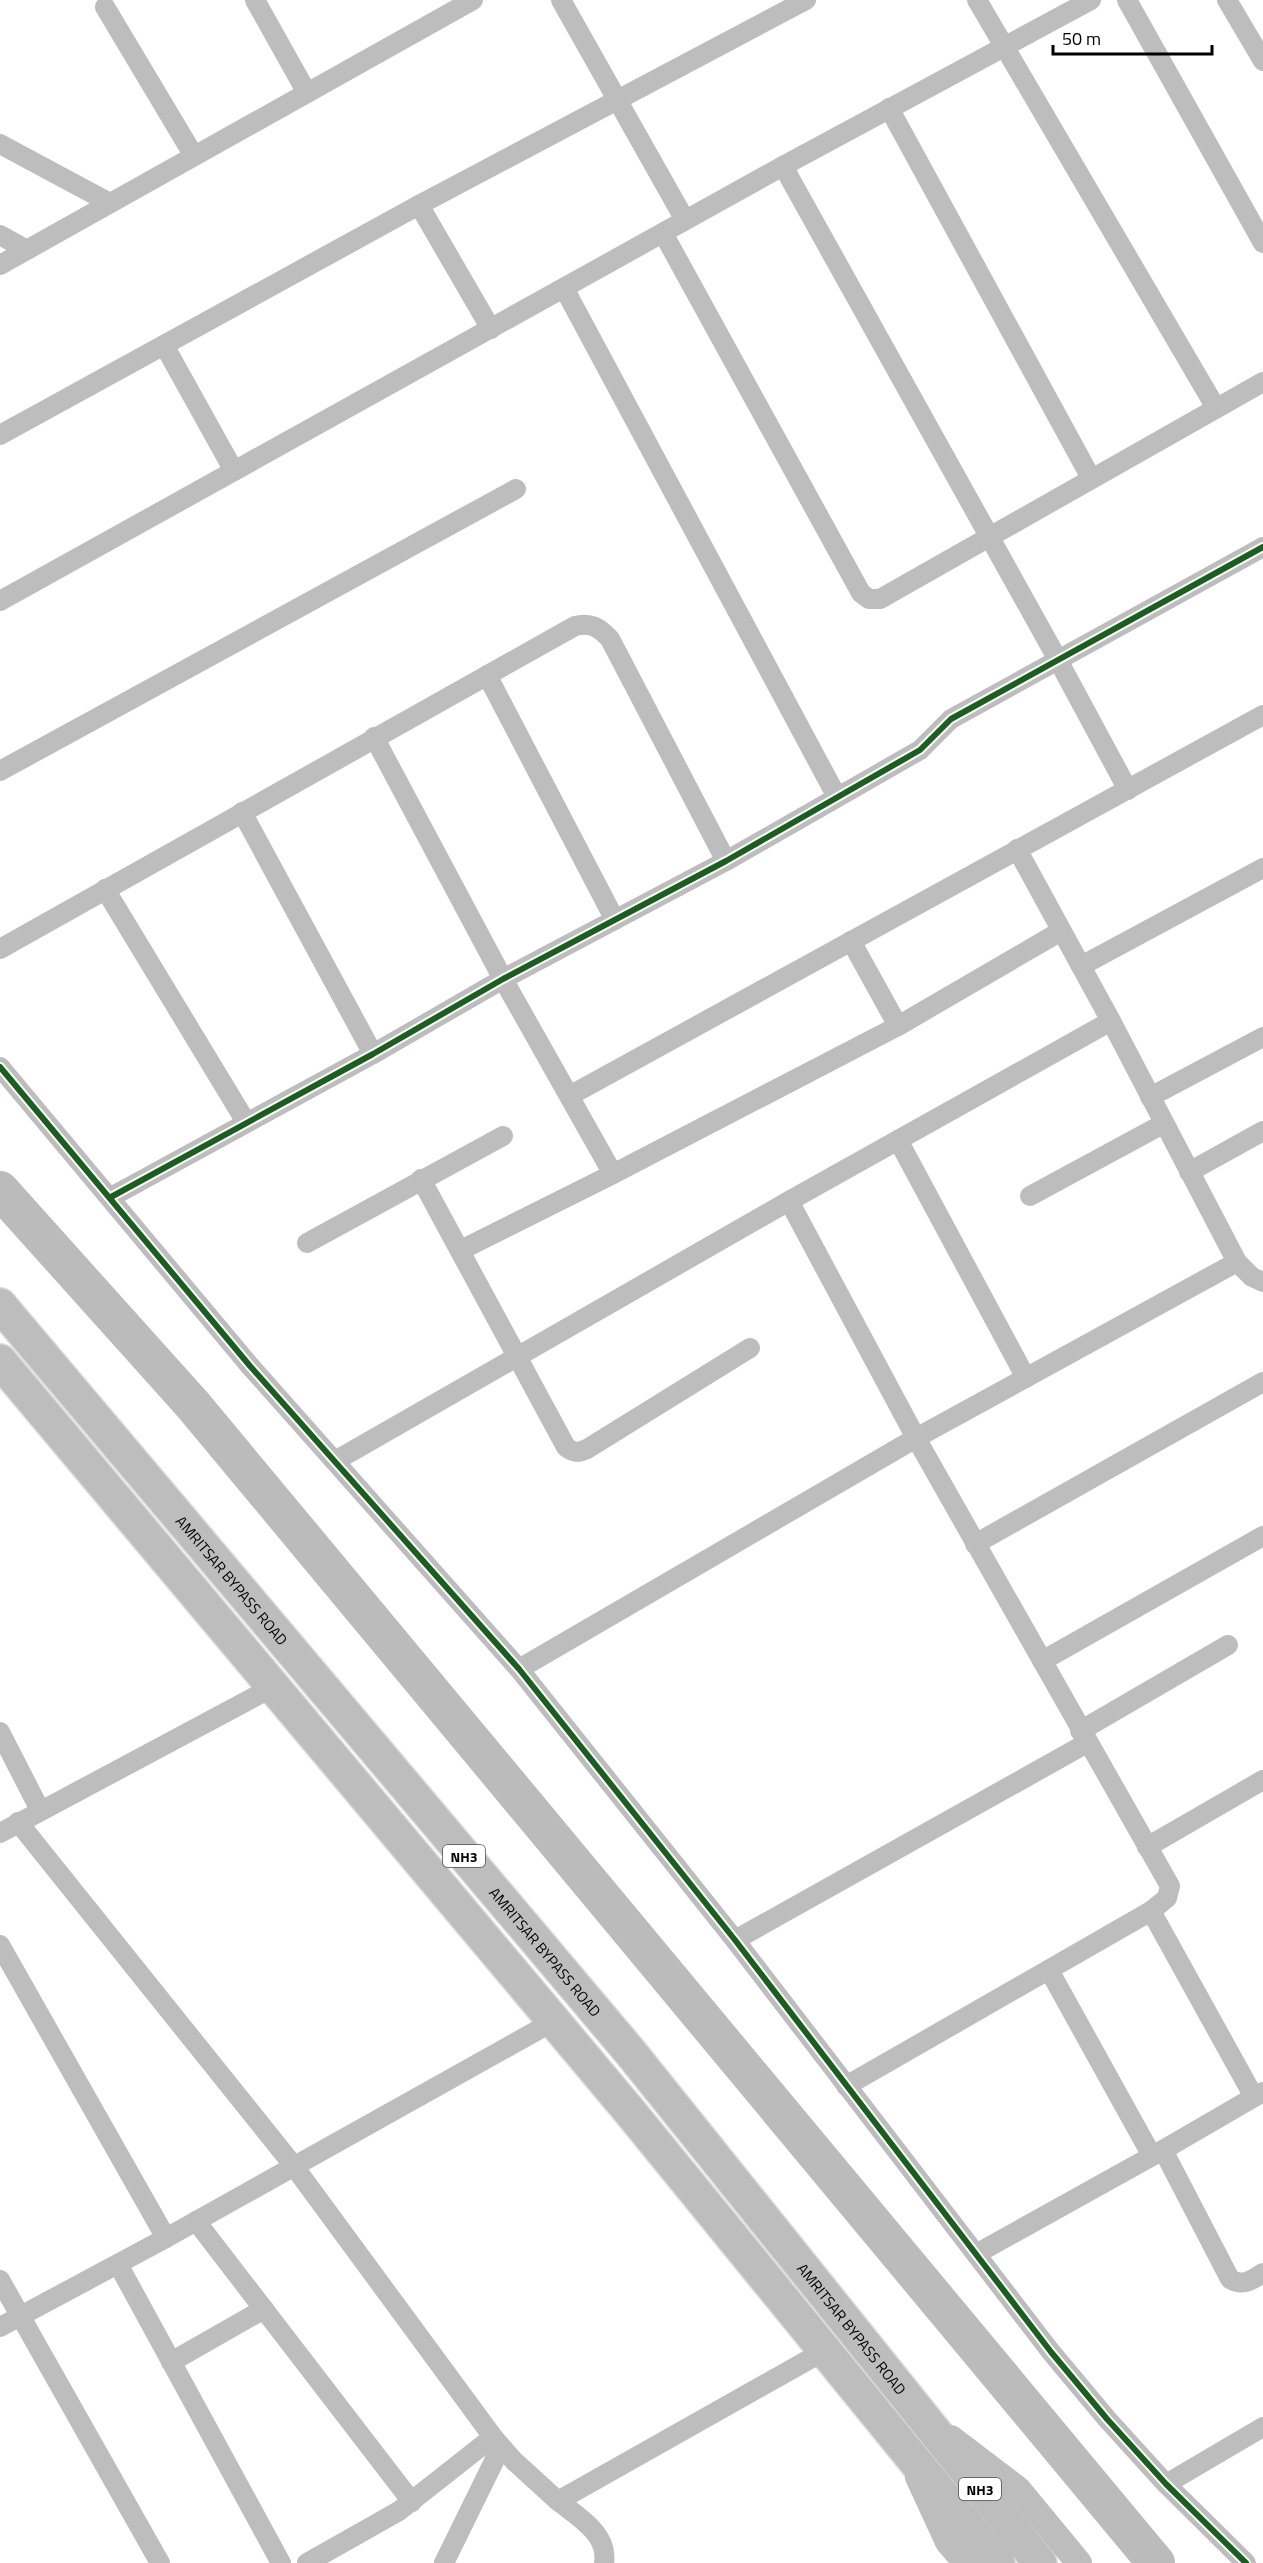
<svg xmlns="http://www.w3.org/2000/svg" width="1263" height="2563" font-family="'Titillium Web',sans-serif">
<rect width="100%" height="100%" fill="#fff"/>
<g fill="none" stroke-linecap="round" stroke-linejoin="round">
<polyline stroke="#bbb" stroke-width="38" points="0,1190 193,1405 1156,2563"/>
<g stroke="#dbdbdb" stroke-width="36">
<g id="trunk">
<path id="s1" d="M0,1305L631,2053L1040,2563"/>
<polyline points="0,1361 631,2113 998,2563"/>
</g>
</g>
<g stroke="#bdbdbd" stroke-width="20">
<polyline points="255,0 307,93"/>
<polyline points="561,0 685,220"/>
<polyline points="977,0 1216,408"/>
<polyline points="1127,0 1263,243"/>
<polyline points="1227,0 1263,61"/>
<polyline points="105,7 194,156"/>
<polyline points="889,108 1091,478"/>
<polyline points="0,144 110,203"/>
<polyline points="783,166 1058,660 1128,790"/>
<polyline points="419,205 491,329"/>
<polyline points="663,233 861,593 869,599 880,599 1263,382"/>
<polyline points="0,235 27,250"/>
<polyline points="0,265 473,0"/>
<polyline points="564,288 837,797"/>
<polyline points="164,345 234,471"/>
<polyline points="0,435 419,205 806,0"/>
<polyline points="0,601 783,166 1091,0"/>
<polyline points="487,675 615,920"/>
<polyline points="374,737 503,979 613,1174"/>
<polyline points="0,771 516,489"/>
<polyline points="242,812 373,1054"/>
<polyline points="1017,849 1111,1021 1237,1262 1252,1277 1263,1282"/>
<polyline points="105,889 246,1122"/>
<polyline points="851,941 898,1026"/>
<path d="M0,949L575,626C590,622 599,627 610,639L726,861"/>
<polyline points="1081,966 1263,868"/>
<polyline points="0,1067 250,1366 519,1669 735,1940 1051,2352 1107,2419 1166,2484 1246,2563"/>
<polyline points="571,1095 1263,715"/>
<polyline points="1150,1097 1263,1037"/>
<polyline points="898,1140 1026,1378"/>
<polyline points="1189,1172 1263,1131"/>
<path d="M421,1179L566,1447C574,1453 578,1453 587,1449L750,1348"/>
<polyline points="1030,1196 1163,1124"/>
<polyline points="111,1197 373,1054 503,979 726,861 920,750 951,719 1263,547"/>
<polyline points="789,1201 916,1438 1170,1886 1167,1898 1151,1911 846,2086"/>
<polyline points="307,1243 503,1136"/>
<polyline points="461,1250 613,1174 898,1026 1061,931"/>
<polyline points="335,1461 789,1201 1111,1021"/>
<polyline points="975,1544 1263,1382"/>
<polyline points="1042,1661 1263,1536"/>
<polyline points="519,1669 916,1438 1237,1262"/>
<polyline points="1080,1731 1228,1645"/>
<polyline points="0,1732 40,1810"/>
<polyline points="18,1822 293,2165 493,2437 514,2461 558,2501 824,2351"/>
<polyline points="0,1833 273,1687"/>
<polyline points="1147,1847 1263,1780"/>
<polyline points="1151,1911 1254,2097"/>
<polyline points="735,1940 1087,1743"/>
<polyline points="0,1945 166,2238"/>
<polyline points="1049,1970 1152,2156"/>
<polyline points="1163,2150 1263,2092"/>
<polyline points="196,2221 412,2502"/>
<path d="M976,2254L1163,2150L1230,2279C1243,2287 1252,2280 1263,2273"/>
<polyline points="118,2264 281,2563"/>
<polyline points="0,2280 160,2563"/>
<polyline points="0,2327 166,2238 554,2021"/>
<polyline points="171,2362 264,2309"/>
<polyline points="1166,2484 1263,2427"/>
<path d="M558,2501C577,2516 609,2534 604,2563"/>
<polyline points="307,2563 399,2511 493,2437"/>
<polyline points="444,2563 501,2447"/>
</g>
<g stroke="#bdbdbd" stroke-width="26">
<polyline points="951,2438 1018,2489 1079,2563"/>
<polyline points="918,2477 948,2542 966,2563"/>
</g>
<use href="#trunk" stroke="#bdbdbd" stroke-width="33"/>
<g stroke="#fff" stroke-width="10">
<g id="cycleway">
<polyline points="0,1067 250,1366 519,1669 735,1940 1051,2352 1107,2419 1166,2484 1246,2563"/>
<polyline points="111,1197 373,1054 503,979 726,861 920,750 951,719 1263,547"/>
</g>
</g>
<use href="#cycleway" stroke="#1b5e20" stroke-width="6"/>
</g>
<g text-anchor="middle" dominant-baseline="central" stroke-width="4.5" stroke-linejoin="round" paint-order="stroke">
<g fill="#fff" stroke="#4c4c4c" stroke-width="1.5">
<rect x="443" y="1845" width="42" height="22" rx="4.5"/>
<rect x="959" y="2478" width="42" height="22" rx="4.5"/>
</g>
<g font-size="14" font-weight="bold" fill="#000">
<text x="464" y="1856">NH3</text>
<text x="980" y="2489">NH3</text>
</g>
<g font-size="15" fill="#000" stroke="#fff">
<text stroke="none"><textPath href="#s1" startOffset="360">AMRITSAR BYPASS ROAD</textPath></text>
<text stroke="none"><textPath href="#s1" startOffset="846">AMRITSAR BYPASS ROAD</textPath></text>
<text stroke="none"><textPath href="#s1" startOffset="1332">AMRITSAR BYPASS ROAD</textPath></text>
</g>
</g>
<path d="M1053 45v9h159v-9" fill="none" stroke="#000000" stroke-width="3"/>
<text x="1062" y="45" font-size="18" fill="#000000" stroke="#ffffff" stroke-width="4.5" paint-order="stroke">50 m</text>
</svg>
